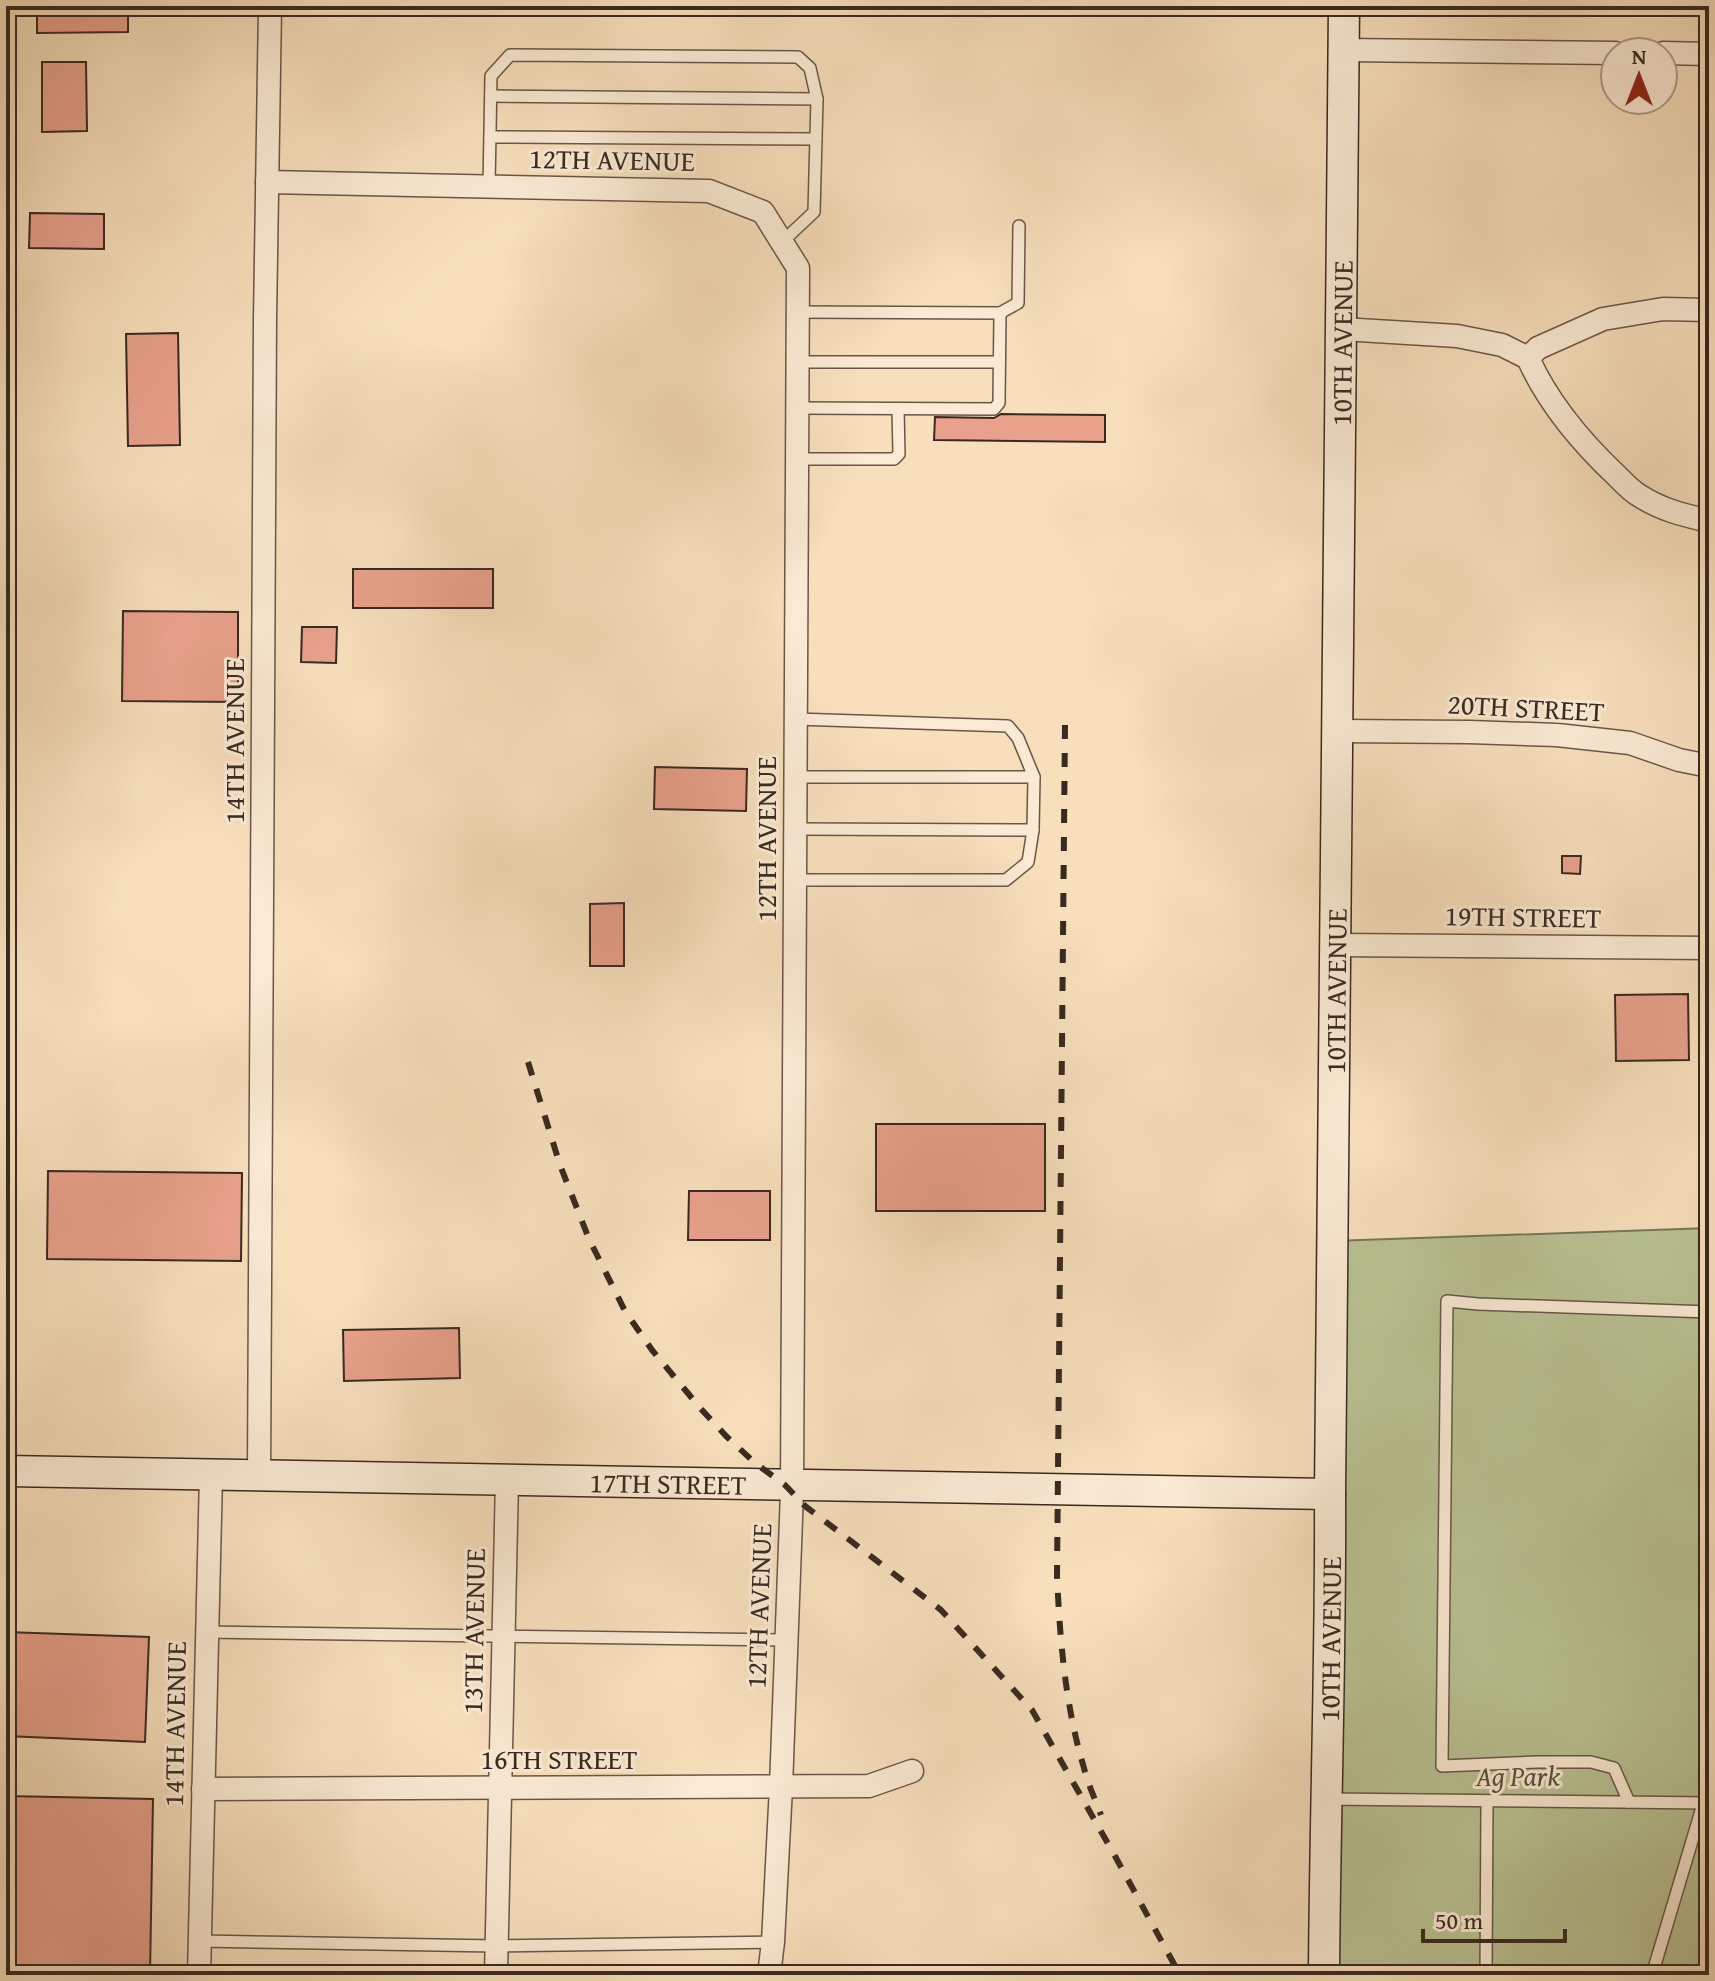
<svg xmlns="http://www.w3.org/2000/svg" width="1715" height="1981" font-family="'Gentium Book Plus',serif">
<rect width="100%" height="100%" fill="#f7dfbc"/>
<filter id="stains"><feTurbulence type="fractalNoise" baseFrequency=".0025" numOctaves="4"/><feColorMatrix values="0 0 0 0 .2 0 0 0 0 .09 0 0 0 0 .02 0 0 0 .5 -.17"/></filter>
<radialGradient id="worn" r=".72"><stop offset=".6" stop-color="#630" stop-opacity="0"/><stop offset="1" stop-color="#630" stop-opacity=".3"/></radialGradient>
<polygon fill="#b9c293" stroke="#78765a" stroke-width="2" points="1709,1228 1709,1975 1324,1975 1333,1241"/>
<g fill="#e9a18c" stroke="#382a20" stroke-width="2">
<polygon points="37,6 128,6 128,32 37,33"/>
<polygon points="42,62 86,62 87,131 42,132"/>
<polygon points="30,213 104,214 104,249 29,248"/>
<polygon points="178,333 180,445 128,446 126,334"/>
<polygon points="1001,414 1105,415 1105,442 934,440 935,417 994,418"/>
<rect x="353" y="569" width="140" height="39"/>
<polygon points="123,611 238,612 238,702 122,701"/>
<polygon points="302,627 337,627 336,663 301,662"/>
<polygon points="655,767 747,769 746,811 654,809"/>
<polygon points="1562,856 1581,856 1580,874 1562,873"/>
<polygon points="624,903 624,966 590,966 590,904"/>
<polygon points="1688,994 1689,1060 1616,1061 1615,995"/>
<rect x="876" y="1124" width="169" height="87"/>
<polygon points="48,1171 242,1173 241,1261 47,1259"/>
<polygon points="689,1191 770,1191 770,1240 688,1240"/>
<polygon points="459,1328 460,1378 344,1381 343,1330"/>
<polygon points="6,1632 149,1637 145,1742 6,1736"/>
<polygon points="6,1796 153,1799 150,1975 6,1975"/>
</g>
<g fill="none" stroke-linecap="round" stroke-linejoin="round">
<g stroke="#685747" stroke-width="14">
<g id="service">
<polyline points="491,96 817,99"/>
<polyline points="490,137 816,139"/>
<polyline points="489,186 491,76 510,55 798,57 810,68 817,99 814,212 782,242"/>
<polyline points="797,312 1000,313 999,403 994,409 797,408"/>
<polyline points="1000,313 1018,303 1019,226"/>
<polyline points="797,362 999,362"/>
<polyline points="797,459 894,459 899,454 898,409"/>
<polyline points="796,777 1034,777"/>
<polyline points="795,829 1033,830"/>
<polyline points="795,880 1006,880 1028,862 1033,830 1034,777 1018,738 1008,726 796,719"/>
<polyline points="206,1632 788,1640"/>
<polyline points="1326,1799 1709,1803"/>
<polyline points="1629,1802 1614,1768 1591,1762 1537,1762 1442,1766 1447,1301 1478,1304 1709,1312"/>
<polyline points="200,1941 497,1946 773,1942"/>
<polyline points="1486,1975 1487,1801"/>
<polyline points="1652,1975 1709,1784"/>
</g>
</g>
<g stroke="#685747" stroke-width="25">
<g id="minor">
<polyline points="1344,50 1615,53"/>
<polyline points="1663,53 1709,54"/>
<polyline points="267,182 709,191 763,212 798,268 792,1492 781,1787 773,1942 769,1975"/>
<polyline points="1342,329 1457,336 1502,345 1528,358 1538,348 1603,319 1663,309 1709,310"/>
<path d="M1528,358C1548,403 1581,442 1617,476C1624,483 1631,491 1640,496C1662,510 1683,515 1709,521"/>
<polyline points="1337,731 1469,732 1557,735 1630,743 1679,760 1709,766"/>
<polyline points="1336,945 1709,948"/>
<polyline points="259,1476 265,319 270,6"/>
<polyline points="203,1789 869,1786 912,1771"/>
<polyline points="199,1975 211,1475"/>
<polyline points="496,1975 507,1480"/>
</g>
</g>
<g stroke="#382a20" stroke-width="33">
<g id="secondary">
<path id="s1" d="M6,1471L1330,1494"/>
<path id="s2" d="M1324,1975C1325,1815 1331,1655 1330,1494L1344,6"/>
</g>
</g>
<use href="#service" stroke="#faead3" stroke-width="11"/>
<use href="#minor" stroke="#faead3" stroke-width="22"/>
<use href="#secondary" stroke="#faead3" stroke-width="30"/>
<g stroke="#382a20" stroke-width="6" stroke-dasharray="14 14" stroke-linecap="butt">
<path d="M1065,725L1057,1576C1060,1640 1065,1705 1084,1768C1088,1784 1095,1799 1101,1815"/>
<polyline points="528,1062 560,1165 589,1239 625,1311 652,1350 701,1409 726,1436 755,1463 785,1485 805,1506 941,1610 1032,1710 1115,1856 1180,1975"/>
</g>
</g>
<g text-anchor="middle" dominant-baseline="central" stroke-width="6" stroke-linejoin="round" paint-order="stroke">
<g font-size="28" fill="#382a20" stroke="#faead3">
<text transform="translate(612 159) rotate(1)">12TH AVENUE</text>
<text stroke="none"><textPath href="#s2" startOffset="1632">10TH AVENUE</textPath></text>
<text transform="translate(1526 707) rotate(3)">20TH STREET</text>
<text transform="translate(233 741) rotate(-90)">14TH AVENUE</text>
<text transform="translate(765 839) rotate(-90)">12TH AVENUE</text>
<text transform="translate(1523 916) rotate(1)">19TH STREET</text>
<text stroke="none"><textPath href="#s2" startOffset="984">10TH AVENUE</textPath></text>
<text stroke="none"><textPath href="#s1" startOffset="662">17TH STREET</textPath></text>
<text transform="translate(758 1606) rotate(-88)">12TH AVENUE</text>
<text transform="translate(473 1631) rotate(-89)">13TH AVENUE</text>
<text stroke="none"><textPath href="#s2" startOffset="336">10TH AVENUE</textPath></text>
<text transform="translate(174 1724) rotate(-89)">14TH AVENUE</text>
<text x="559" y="1758">16TH STREET</text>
</g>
<g font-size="28" font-style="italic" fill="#58503d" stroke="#faead3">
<text x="1518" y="1775">Ag Park</text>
</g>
</g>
<rect width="1715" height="1981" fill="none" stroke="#f7dfbc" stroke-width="32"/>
<rect x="8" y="8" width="1699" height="1965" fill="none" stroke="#382a20" stroke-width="4"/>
<rect x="16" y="16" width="1683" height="1949" fill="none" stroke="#382a20" stroke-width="2"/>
<g transform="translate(1639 76)"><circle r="38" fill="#faead3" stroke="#ac9d8b" stroke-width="2"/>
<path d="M0-6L14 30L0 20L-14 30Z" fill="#8f2418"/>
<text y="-12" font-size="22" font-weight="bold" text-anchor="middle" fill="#382a20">N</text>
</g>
<path d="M1423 1929v12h142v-12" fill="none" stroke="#382a20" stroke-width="4"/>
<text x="1435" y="1929" font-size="24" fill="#382a20" stroke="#faead3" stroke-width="6" paint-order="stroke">50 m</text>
<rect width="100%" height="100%" filter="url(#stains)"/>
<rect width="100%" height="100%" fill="url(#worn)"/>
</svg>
